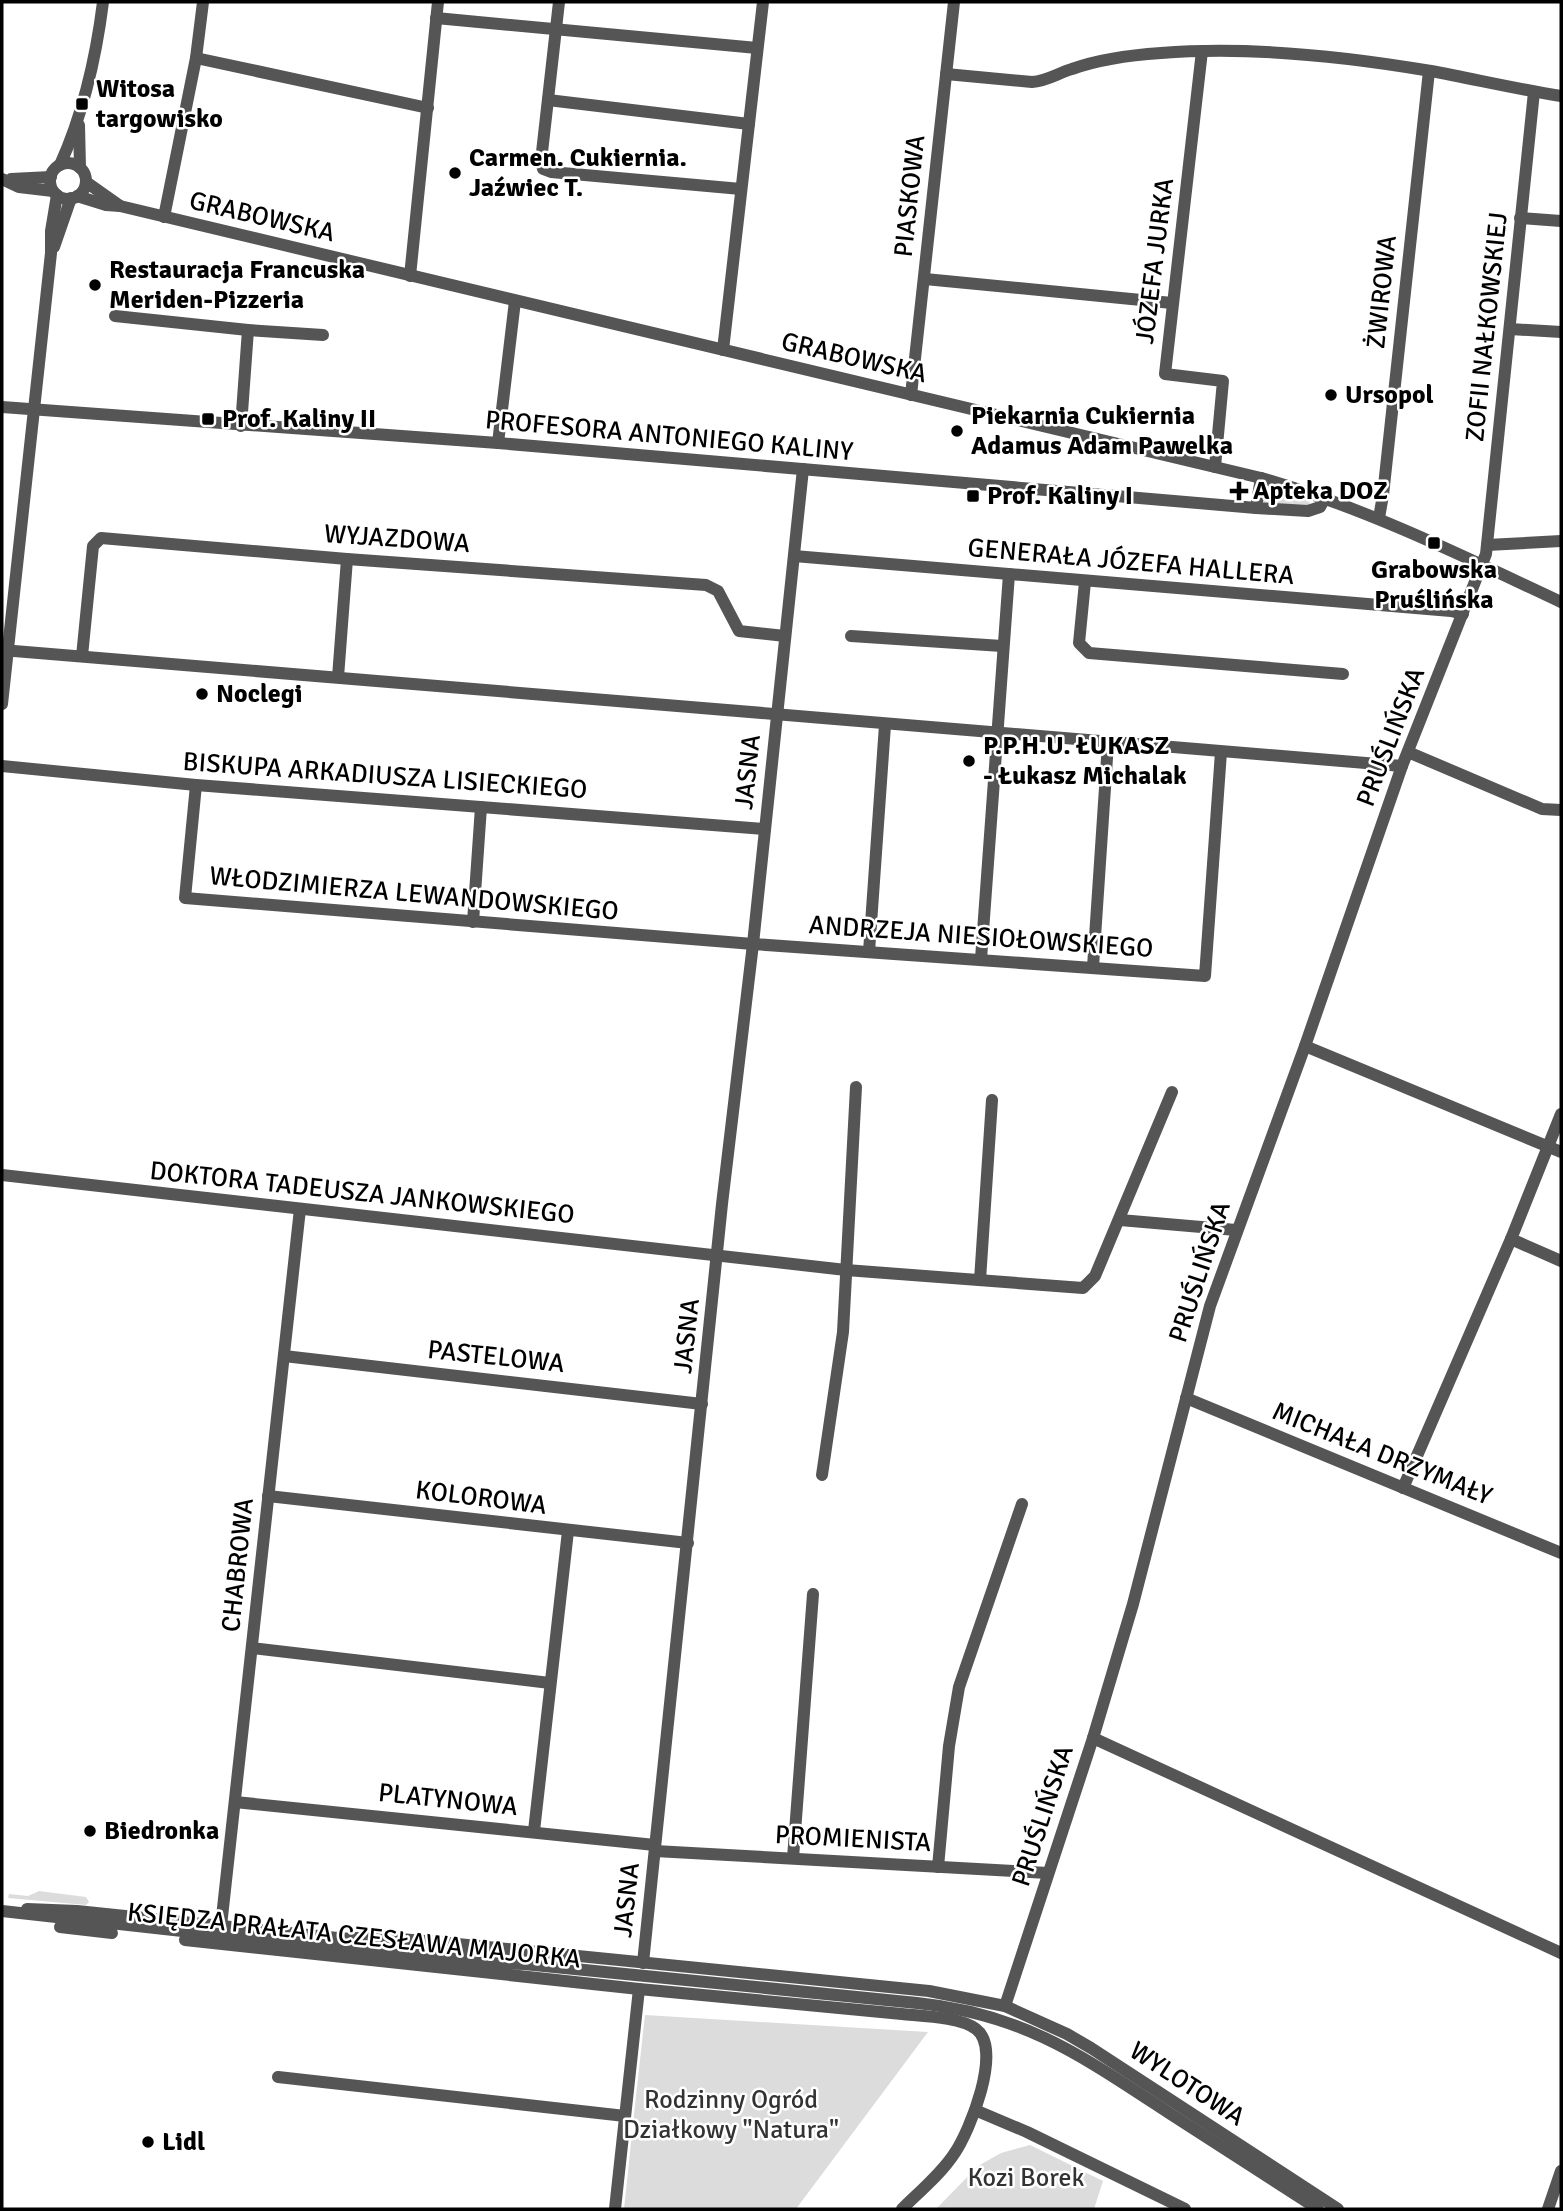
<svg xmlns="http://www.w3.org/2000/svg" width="1563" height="2211" font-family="Signika,sans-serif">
<rect width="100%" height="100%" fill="#fff"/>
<g fill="#dcdcdc">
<polygon points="1268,487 1309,499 1310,505 1265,504 1263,500 1265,488"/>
<polygon points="39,1891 86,1897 89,1902 86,1905 8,1898 9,1894 28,1896"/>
<polygon points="645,2015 928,2032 796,2209 624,2209 632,2133 636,2133 636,2125 633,2123"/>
<polygon points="1030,2145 1103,2181 1094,2209 936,2209 978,2166 1001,2153"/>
</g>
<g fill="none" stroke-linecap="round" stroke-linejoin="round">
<g stroke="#555" stroke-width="12">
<polyline points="559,2 541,161 543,169 551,172 741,189"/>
<polyline points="436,18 757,48"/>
<polyline points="1202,51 1165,374 1223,381 1215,467"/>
<polyline points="196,58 428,108"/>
<path d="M946,74L1032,82C1047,81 1058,73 1072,69C1100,59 1131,55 1161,53C1249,46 1343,56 1431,71C1474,79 1517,89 1561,96"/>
<polyline points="548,100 749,124"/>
<polyline points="79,125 80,168"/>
<circle cx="68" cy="181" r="18"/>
<path d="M60,165C83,114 96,58 103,2"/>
<polyline points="2,179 19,187 53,191"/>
<polyline points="11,179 51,177"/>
<polyline points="86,182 120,206"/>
<path d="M77,196L106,205L120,206L1261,478C1366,508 1463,556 1561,602"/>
<polyline points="164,217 196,58 203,2"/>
<polyline points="1520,218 1561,221"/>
<polyline points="54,247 71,198"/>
<polyline points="410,276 438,2"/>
<polyline points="925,279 1172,303"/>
<polyline points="115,316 248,330 323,335"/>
<polyline points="1510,329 1561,332"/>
<polyline points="723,350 763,2"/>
<polyline points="911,395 954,2"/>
<polyline points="2,407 498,443 1256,508 1308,511 1320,507 1325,498"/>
<polyline points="241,426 248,330"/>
<polyline points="498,443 515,301"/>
<polyline points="1256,508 1261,478"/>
<polyline points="1379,518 1383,495 1429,71"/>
<polyline points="1487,545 1561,541"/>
<polyline points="794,556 1451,611 1463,614"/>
<polyline points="1085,582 1079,643 1089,653 1343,674"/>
<polyline points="851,636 1002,646"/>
<polyline points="2,650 1402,766"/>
<polyline points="82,656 93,546 101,538 347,559 706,585 718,591 739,631 785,636"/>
<polyline points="338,677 347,559"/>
<polyline points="2,704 51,253 51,231 57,195"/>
<polyline points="1408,752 1542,809 1561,810"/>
<polyline points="2,766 196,785 765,829"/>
<polyline points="196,785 185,898 753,944 1205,976 1221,752"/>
<polyline points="473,922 481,807"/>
<polyline points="869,952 885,725"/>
<polyline points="981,959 1009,574"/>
<polyline points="1093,967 1108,743"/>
<polyline points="1305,1046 1561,1152"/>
<polyline points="1561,1114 1511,1239 1561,1261"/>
<polyline points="2,1175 846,1270 1083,1288 1095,1276 1172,1092"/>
<polyline points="1120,1220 1236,1230"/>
<polyline points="980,1280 992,1100"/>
<polyline points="284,1356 702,1404"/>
<polyline points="1186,1398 1561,1553"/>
<polyline points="822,1475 843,1332 856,1087"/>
<polyline points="1403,1488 1511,1239"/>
<polyline points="268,1496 688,1543"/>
<polyline points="252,1648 550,1683"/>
<polyline points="1093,1738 1561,1953"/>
<polyline points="235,1802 655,1845"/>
<polyline points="534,1831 568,1531"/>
<polyline points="655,1851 1048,1873"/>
<polyline points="793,1858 813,1594"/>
<polyline points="938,1867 949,1746 959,1687 1022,1504"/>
<polyline points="27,1909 77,1911 347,1939"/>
<path d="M2,1911L463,1962L524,1964L917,2003C1024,2014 1082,2056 1169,2113C1219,2145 1268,2177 1318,2209"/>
<polyline points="221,1926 300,1209"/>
<polyline points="60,1927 112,1933"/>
<polyline points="340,1939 374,1937 438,1942 929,1991 1005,2006 1067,2034 1091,2048 1338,2209"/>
<path d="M185,1940L639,1989L902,2014C922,2016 961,2017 976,2029C1003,2049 970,2131 954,2154C941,2174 919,2192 902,2209"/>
<polyline points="417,1948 465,1954"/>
<polyline points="643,1963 722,1204 753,944 803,469"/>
<polyline points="1005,2006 1093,1738 1133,1604 1210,1306 1305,1046 1402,766 1486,554 1534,92"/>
<polyline points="278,2077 625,2116"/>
<polyline points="975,2110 1027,2132 1185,2209"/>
<polyline points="615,2209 639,1989"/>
<polyline points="1548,2209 1561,2171"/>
</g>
</g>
<g fill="#000" stroke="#fff" stroke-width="2.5">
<rect x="75" y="97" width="14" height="14" rx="3.5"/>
<circle cx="455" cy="173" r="7"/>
<circle cx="95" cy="285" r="7"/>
<circle cx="1331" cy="395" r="7"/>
<rect x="201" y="412" width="14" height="14" rx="3.5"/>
<circle cx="957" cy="431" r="7"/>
<path d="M1235.5 480.5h7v7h7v7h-7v7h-7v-7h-7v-7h7z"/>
<rect x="966" y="489" width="14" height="14" rx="3.5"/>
<rect x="1427" y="536" width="14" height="14" rx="3.5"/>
<circle cx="202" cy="694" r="7"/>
<circle cx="969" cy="761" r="7"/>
<circle cx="90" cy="1831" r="7"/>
<circle cx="148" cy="2142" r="7"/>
</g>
<g text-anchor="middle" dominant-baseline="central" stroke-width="5" stroke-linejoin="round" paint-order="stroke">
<g font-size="26" font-weight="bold" fill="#000" stroke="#fff" text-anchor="start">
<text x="96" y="89">Witosa<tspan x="96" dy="30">targowisko</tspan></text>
<text x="469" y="158">Carmen. Cukiernia.<tspan x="469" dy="30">Jaźwiec T.</tspan></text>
<text x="109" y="270">Restauracja Francuska<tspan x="109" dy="30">Meriden-Pizzeria</tspan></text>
<text x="1345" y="395">Ursopol</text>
<text x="971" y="416">Piekarnia Cukiernia<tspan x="971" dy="30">Adamus Adam Pawelka</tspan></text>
<text x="222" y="419">Prof. Kaliny II</text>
<text x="1253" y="491">Apteka DOZ</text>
<text x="987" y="496">Prof. Kaliny I</text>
<text x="1434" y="570" text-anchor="middle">Grabowska<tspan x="1434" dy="30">Pruślińska</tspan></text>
<text x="216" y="694">Noclegi</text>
<text x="983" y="746">P.P.H.U. ŁUKASZ<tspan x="983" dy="30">- Łukasz Michalak</tspan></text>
<text x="104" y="1831">Biedronka</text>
<text x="162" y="2142">Lidl</text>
</g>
<g font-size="26" fill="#000" stroke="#fff">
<text transform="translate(910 196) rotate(-84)">PIASKOWA</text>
<text transform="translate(262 217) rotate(13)">GRABOWSKA</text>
<text transform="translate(1155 261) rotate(-83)">JÓZEFA JURKA</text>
<text transform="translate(1382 292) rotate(-84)">ŻWIROWA</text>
<text transform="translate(1487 327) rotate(-84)">ZOFII NAŁKOWSKIEJ</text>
<text transform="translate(854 358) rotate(13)">GRABOWSKA</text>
<text transform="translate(669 436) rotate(5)">PROFESORA ANTONIEGO KALINY</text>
<text transform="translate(397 539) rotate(4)">WYJAZDOWA</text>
<text transform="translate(1131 562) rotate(5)">GENERAŁA JÓZEFA HALLERA</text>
<text transform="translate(1391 737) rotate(-69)">PRUŚLIŃSKA</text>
<text transform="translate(748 772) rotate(-84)">JASNA</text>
<text transform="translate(385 776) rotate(4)">BISKUPA ARKADIUSZA LISIECKIEGO</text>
<text transform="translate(414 894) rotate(5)">WŁODZIMIERZA LEWANDOWSKIEGO</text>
<text transform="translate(981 937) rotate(4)">ANDRZEJA NIESIOŁOWSKIEGO</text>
<text transform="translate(362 1193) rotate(6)">DOKTORA TADEUSZA JANKOWSKIEGO</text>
<text transform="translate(1200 1272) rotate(-72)">PRUŚLIŃSKA</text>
<text transform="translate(687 1336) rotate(-84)">JASNA</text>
<text transform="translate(496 1357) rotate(6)">PASTELOWA</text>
<text transform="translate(1382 1454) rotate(22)">MICHAŁA DRZYMAŁY</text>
<text transform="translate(481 1498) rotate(7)">KOLOROWA</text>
<text transform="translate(238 1565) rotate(-84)">CHABROWA</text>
<text transform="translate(448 1800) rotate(6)">PLATYNOWA</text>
<text transform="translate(1043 1816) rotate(-72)">PRUŚLIŃSKA</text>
<text transform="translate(853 1839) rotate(3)">PROMIENISTA</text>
<text transform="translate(627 1900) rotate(-84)">JASNA</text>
<text transform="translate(354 1936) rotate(6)">KSIĘDZA PRAŁATA CZESŁAWA MAJORKA</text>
<text transform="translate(1187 2084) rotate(33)">WYLOTOWA</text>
</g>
<g font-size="26" fill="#333" stroke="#fff">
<text x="731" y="2100">Rodzinny Ogród<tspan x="731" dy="30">Działkowy "Natura"</tspan></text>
<text x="1026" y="2178">Kozi Borek</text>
</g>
</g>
<rect width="1563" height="2211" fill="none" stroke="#000000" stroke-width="7"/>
</svg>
